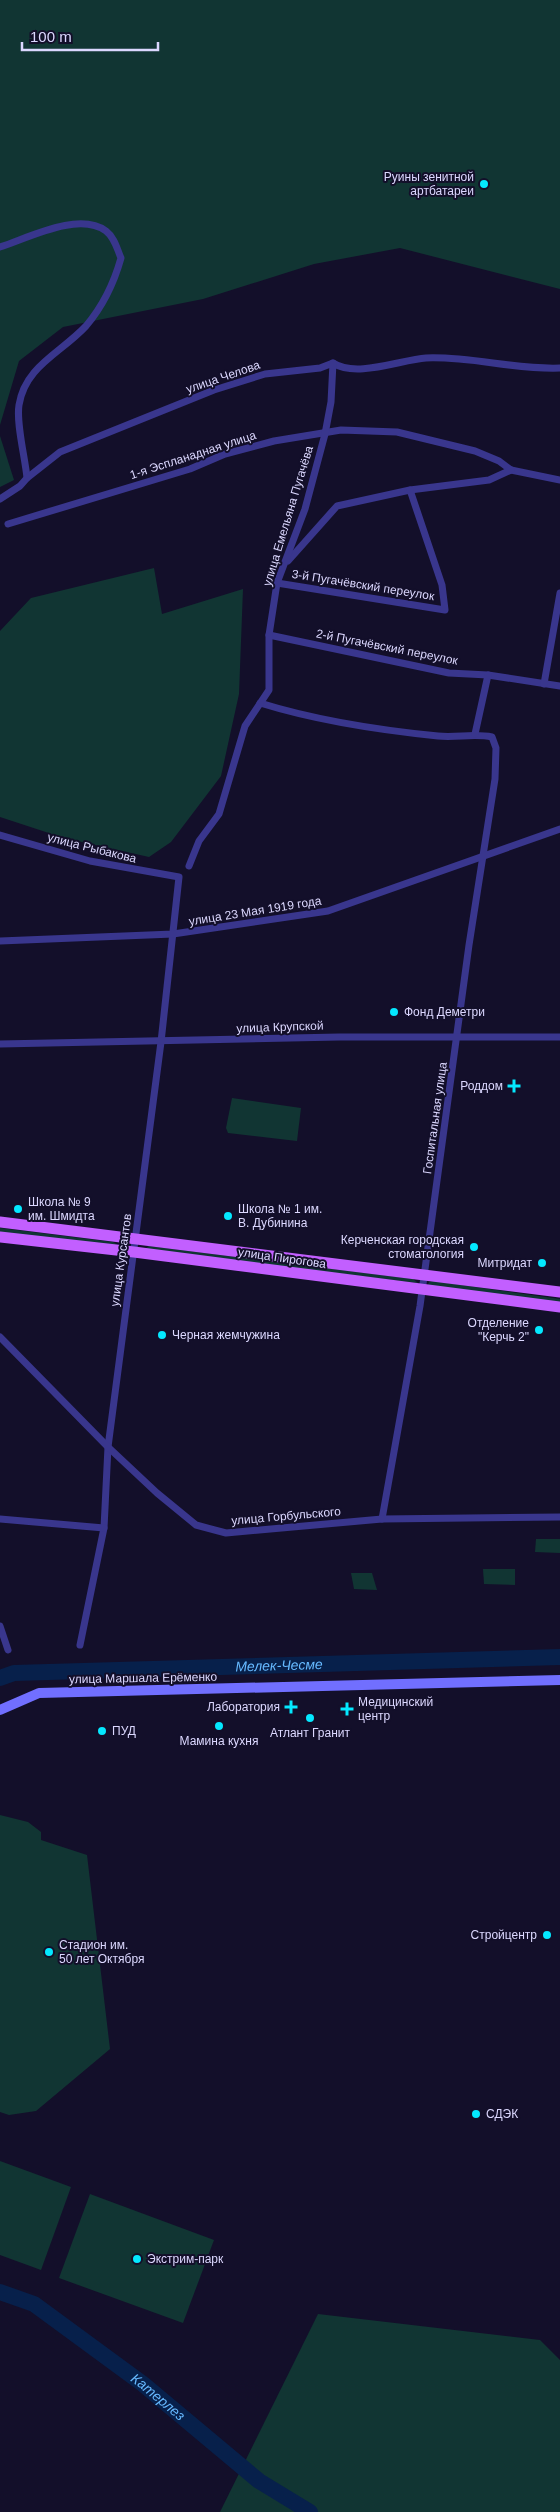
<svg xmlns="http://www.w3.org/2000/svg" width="560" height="2512" font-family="Arial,sans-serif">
<rect width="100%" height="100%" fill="#130f2a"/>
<g fill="#113533">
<polygon points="0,0 560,0 560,289 400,248 314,264 203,299 63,327 19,361 0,425"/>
<polygon points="0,436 14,480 0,487"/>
<polygon points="154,568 162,614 243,589 239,694 221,776 171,842 149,857 64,838 0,817 0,631 31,598"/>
<polygon points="232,1098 301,1108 297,1141 228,1133 226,1128"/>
<polygon points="0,1228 113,1242 118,1245 0,1238"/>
<polygon points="149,1246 413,1279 418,1283 143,1250"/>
<polygon points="433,1281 560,1299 560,1307 427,1287 429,1282"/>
<polygon points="536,1539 560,1539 560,1553 535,1552"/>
<polygon points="483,1569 515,1569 515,1585 484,1584"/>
<polygon points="351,1573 372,1573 377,1590 354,1589"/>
<polygon points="0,1815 28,1822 41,1832 41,1840 87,1855 110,2049 36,2111 9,2115 0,2112"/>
<polygon points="0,2161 71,2187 41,2270 0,2255"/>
<polygon points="90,2194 214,2240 183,2323 59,2278"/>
<polygon points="318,2314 540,2340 560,2360 560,2512 220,2512"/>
</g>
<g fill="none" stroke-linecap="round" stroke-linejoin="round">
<g stroke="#07204b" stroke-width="16">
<path id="s1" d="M0,1678L14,1673L560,1657"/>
<path id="s2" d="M0,2292L34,2304L143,2384L259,2481L310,2512"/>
</g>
<g stroke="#39368d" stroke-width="7">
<path d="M0,247C28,238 79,211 106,231C115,238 117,249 121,258C114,283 103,306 86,326C61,353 25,366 19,405C16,423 25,457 27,478L20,486L0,499"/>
<path d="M27,478L60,452L214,390L265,374L320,368L333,363C356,378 400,360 426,358C471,356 515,370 560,368"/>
<polyline points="8,524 190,469 225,454 274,441 341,430 397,432 475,451 499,461 511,470 560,480"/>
<polyline points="288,561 337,506 410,490 489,480 511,470"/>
<polyline points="277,583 445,610 442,585 410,490"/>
<polyline points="269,635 449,673 488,675 560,686"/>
<polyline points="544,684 560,593"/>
<path d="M260,703C318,721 378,730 438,736C457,738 474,733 492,737L496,748L495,779L469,945L420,1306L382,1519"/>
<polyline points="475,734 488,675"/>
<polyline points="0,835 90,861 179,877 161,1042 108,1447 104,1528 80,1645"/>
<polyline points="189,866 199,841 219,814 245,726 269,690 269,635 277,583 305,509 325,434 331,402 333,363"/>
<polyline points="0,941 173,934 328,911 560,829"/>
<polyline points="0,1044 339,1037 560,1037"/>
<polyline points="0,1337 108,1447 157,1493 196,1525 226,1533 382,1519 560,1517"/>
<polyline points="0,1519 104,1528"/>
<polyline points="0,1626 8,1650"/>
</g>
<polyline stroke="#716fff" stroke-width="10" points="0,1710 39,1693 560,1680"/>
<g stroke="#c25fff" stroke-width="11">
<polyline points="0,1222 560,1292"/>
<polyline points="0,1237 134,1252 560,1307"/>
</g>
</g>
<g fill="#04e8ff" stroke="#130f2a" stroke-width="2">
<circle cx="484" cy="184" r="5"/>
<circle cx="394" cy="1012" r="5"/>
<path d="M511.5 1078.5h5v5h5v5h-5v5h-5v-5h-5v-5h5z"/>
<circle cx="18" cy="1209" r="5"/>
<circle cx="228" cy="1216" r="5"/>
<circle cx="474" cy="1247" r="5"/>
<circle cx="542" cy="1263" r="5"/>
<circle cx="539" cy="1330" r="5"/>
<circle cx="162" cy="1335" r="5"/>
<path d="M288.5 1699.5h5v5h5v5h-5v5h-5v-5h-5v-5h5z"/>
<path d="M344.5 1701.5h5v5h5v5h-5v5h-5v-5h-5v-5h5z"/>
<circle cx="310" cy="1718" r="5"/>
<circle cx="219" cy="1726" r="5"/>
<circle cx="102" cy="1731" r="5"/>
<circle cx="547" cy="1935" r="5"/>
<circle cx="49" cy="1952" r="5"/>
<circle cx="476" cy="2114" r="5"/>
<circle cx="137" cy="2259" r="5"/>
</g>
<g text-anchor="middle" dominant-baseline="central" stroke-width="4" stroke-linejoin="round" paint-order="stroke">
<g font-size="12" fill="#dcd8ff" stroke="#130f2a" text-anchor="start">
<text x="474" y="177" text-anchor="end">Руины зенитной<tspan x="474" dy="14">артбатареи</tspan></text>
<text x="404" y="1012">Фонд Деметри</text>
<text x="503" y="1086" text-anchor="end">Роддом</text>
<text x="28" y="1202">Школа № 9<tspan x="28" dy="14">им. Шмидта</tspan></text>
<text x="238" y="1209">Школа № 1 им.<tspan x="238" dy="14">В. Дубинина</tspan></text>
<text x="464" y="1240" text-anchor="end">Керченская городская<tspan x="464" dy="14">стоматология</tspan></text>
<text x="532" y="1263" text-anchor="end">Митридат</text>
<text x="529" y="1323" text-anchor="end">Отделение<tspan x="529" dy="14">"Керчь 2"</tspan></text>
<text x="172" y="1335">Черная жемчужина</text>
<text x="358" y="1702">Медицинский<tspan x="358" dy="14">центр</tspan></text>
<text x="280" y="1707" text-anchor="end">Лаборатория</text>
<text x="112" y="1731">ПУД</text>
<text x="310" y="1733" text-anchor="middle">Атлант Гранит</text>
<text x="219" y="1741" text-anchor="middle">Мамина кухня</text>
<text x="537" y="1935" text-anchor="end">Стройцентр</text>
<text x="59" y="1945">Стадион им.<tspan x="59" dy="14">50 лет Октября</tspan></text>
<text x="486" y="2114">СДЭК</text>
<text x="147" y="2259">Экстрим-парк</text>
</g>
<g font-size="12" fill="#dcd8ff" stroke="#130f2a">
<text transform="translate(223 377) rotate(-19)">улица Челова</text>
<text transform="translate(193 455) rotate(-18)">1-я Эспланадная улица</text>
<text transform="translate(288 516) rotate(-73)">улица Емельяна Пугачёва</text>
<text transform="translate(363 585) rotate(9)">3-й Пугачёвский переулок</text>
<text transform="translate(387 647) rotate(11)">2-й Пугачёвский переулок</text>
<text transform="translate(92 848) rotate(14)">улица Рыбакова</text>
<text transform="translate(255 911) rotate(-9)">улица 23 Мая 1919 года</text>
<text transform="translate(280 1027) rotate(-2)">улица Крупской</text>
<text transform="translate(435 1118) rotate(-82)">Госпитальная улица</text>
<text transform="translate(282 1258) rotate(8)">улица Пирогова</text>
<text transform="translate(121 1260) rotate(-82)">улица Курсантов</text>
<text transform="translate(286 1516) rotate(-5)">улица Горбульского</text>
<text transform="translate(143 1678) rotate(-1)">улица Маршала Ерёменко</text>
</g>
<g font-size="14" font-style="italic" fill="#66b9ff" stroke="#130f2a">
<text stroke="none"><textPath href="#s1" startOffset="280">Мелек-Чесме</textPath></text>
<text stroke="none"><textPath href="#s2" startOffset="191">Катерлез</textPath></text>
</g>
</g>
<path d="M22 42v8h136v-8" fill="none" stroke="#dcd8ff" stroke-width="2.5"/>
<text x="30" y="42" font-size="15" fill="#dcd8ff" stroke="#130f2a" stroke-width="4" paint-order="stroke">100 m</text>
</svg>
